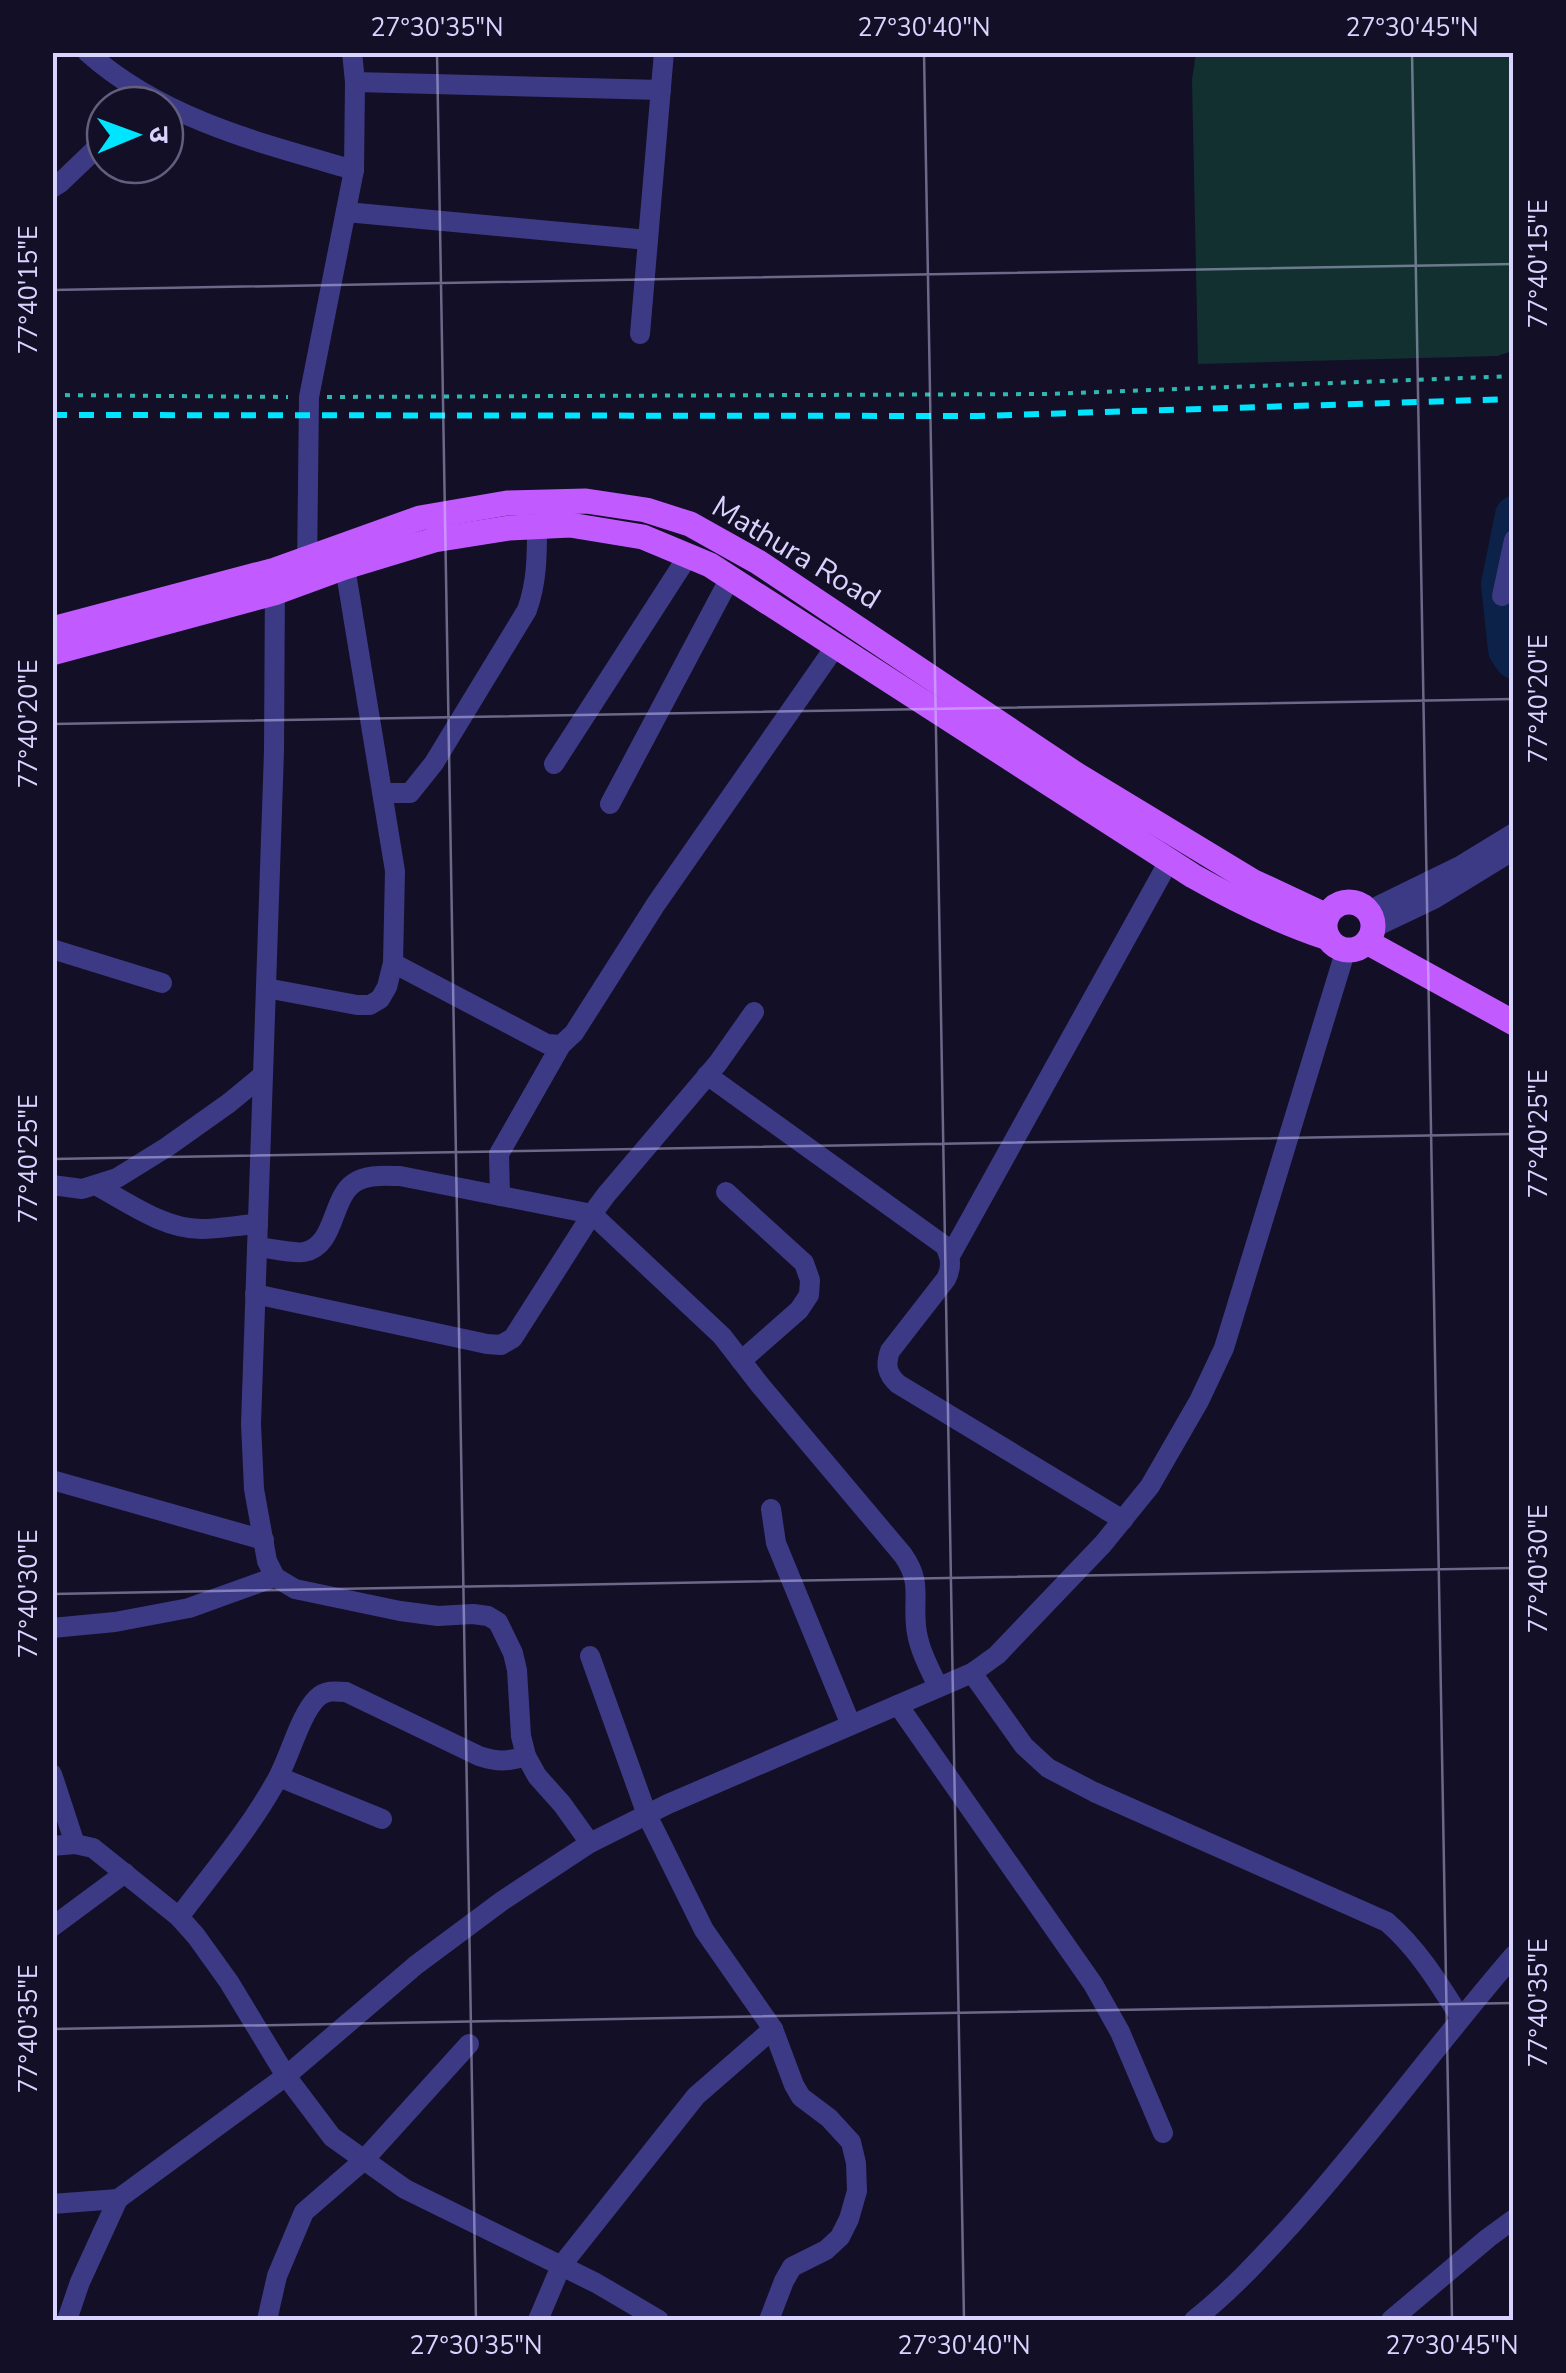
<svg xmlns="http://www.w3.org/2000/svg" width="1566" height="2373" font-family="'Nunito Sans','Noto Sans Devanagari',sans-serif">
<rect width="100%" height="100%" fill="#130f26"/>
<polygon fill="#12302f" points="1196,53 1513,53 1513,351 1497,356 1198,364 1192,80"/>
<g fill="none" stroke-linecap="round" stroke-linejoin="round">
<polyline stroke="#0c2248" stroke-width="38" points="1514,515 1500,584 1507,650 1514,660"/>
<g stroke="#2fb8b0" stroke-width="4" stroke-dasharray="5 8" stroke-linecap="butt">
<polyline points="52,395 288,397"/>
<polyline points="327,397 1046,394 1514,376"/>
</g>
<g stroke="#3d3a85" stroke-width="20">
<path d="M87,52C162,119 260,143 354,170"/>
<polyline points="355,82 661,90"/>
<polyline points="52,188 60,183 105,140"/>
<polyline points="346,212 648,240"/>
<polyline points="640,334 664,52"/>
<polyline points="307,570 309,397 354,170 355,82 352,52"/>
<polyline points="1502,596 1514,540"/>
<polyline points="554,764 688,556"/>
<path d="M383,793H410L434,763L527,610C537,582 537,556 537,527"/>
<polyline points="610,804 730,578"/>
<polyline points="1368,911 1460,866 1514,833"/>
<polyline points="1373,928 1434,899 1514,850"/>
<polyline points="52,949 162,983"/>
<polyline points="393,963 547,1044 561,1045 574,1033 656,904 835,647"/>
<polyline points="266,988 357,1005 370,1005 380,999 387,987 393,963 395,871 345,567"/>
<path d="M754,1012L718,1063L606,1195L592,1214L722,1336L760,1385L903,1555C922,1582 913,1596 916,1626C918,1648 929,1667 938,1687"/>
<polyline points="263,1075 251,1424 254,1489 267,1561 275,1577 295,1589 400,1611 438,1616 473,1614 488,1616 498,1622 513,1653 517,1670 521,1736 526,1756 537,1776 562,1804 590,1843"/>
<path d="M707,1075L945,1246C951,1258 952,1267 946,1279L890,1351C885,1365 887,1374 898,1384L1123,1520"/>
<polyline points="52,1185 82,1189 117,1178 167,1147 229,1103 263,1075 274,751 275,578"/>
<path d="M97,1186C129,1203 164,1229 201,1229C220,1229 239,1225 258,1224"/>
<polyline points="726,1192 804,1263 810,1280 809,1295 799,1310 741,1361"/>
<polyline points="500,1196 499,1154 561,1045"/>
<polyline points="950,1256 1169,861"/>
<path d="M255,1294L487,1344L501,1345L513,1338L592,1214L400,1176C386,1176 366,1174 354,1183C331,1198 336,1246 304,1252C293,1254 269,1248 257,1247"/>
<polyline points="52,1480 264,1540"/>
<polyline points="771,1509 776,1543 851,1725"/>
<polyline points="52,1628 115,1622 189,1608 275,1577"/>
<polyline points="590,1656 647,1815 704,1930 773,2029 794,2085 801,2097 829,2118 851,2142 856,2163 857,2191 849,2219 840,2237 826,2250 792,2267 784,2281 769,2320"/>
<path d="M972,1673L1024,1746L1048,1768L1094,1792L1387,1922C1418,1949 1438,1982 1460,2017"/>
<polyline points="898,1705 1093,1984 1120,2032 1163,2133"/>
<polyline points="52,1774 75,1844"/>
<polyline points="279,1777 382,1819"/>
<polyline points="52,1846 75,1844 93,1848 179,1917 196,1936 229,1982 286,2076 332,2137 405,2189 596,2283 659,2320"/>
<path d="M179,1917C212,1873 248,1831 275,1783C289,1760 299,1716 317,1698C325,1690 335,1691 346,1692L479,1756C497,1762 508,1762 526,1756"/>
<polyline points="52,1927 125,1873"/>
<polyline points="52,2204 118,2199"/>
<polyline points="67,2320 80,2282 118,2199 286,2076 416,1965 502,1901 590,1843 668,1804 972,1673 997,1655 1103,1544 1150,1486 1199,1401 1224,1348 1346,949"/>
<polyline points="267,2320 277,2276 304,2212 363,2161 469,2044"/>
<polyline points="538,2320 561,2266 696,2096 773,2029"/>
<path d="M1194,2320C1231,2291 1261,2258 1293,2223C1370,2137 1438,2043 1514,1955"/>
<polyline points="1391,2320 1488,2238 1514,2219"/>
</g>
<g stroke="#c25bff" stroke-width="25">
<polyline points="52,629 275,570 420,518 507,503 586,501 646,510 690,524 758,562 1077,775 1252,881 1327,916"/>
<path d="M52,653L274,593L345,567L434,540L509,528L570,525L643,537L710,565L1193,876C1237,901 1280,922 1328,938"/>
<circle cx="1349" cy="926" r="24"/>
<polyline points="1367,942 1514,1023"/>
</g>
<polyline stroke="#00e5ff" stroke-width="6" stroke-dasharray="15 12" stroke-linecap="butt" points="52,415 978,416 1514,399"/>
</g>
<path fill="none" stroke="#d9d4ff" stroke-width="2.5" stroke-opacity="0.45" d="M437,52L476,2320M924,52L964,2320M1412,52L1452,2320M52,290L1514,264M52,724L1514,699M52,1159L1514,1134M52,1594L1514,1568M52,2029L1514,2003"/>
<g text-anchor="middle" dominant-baseline="central" stroke-width="8" stroke-linejoin="round" paint-order="stroke">
<g font-size="30" fill="#d9d4ff" stroke="#130f26">
<text transform="translate(796 553) rotate(31)">Mathura Road</text>
</g>
</g>
<rect width="1566" height="2373" fill="none" stroke="#130f26" stroke-width="110"/>
<g transform="translate(135 135) rotate(89)"><circle r="48" fill="#130f26" stroke="#625e7d" stroke-width="2.5"/>
<path d="M0-8L18 38L0 25L-18 38Z" fill="#00e5ff"/>
<text y="-15" font-size="28" font-weight="bold" text-anchor="middle" fill="#d9d4ff">उ</text>
</g>
<rect x="55" y="55" width="1456" height="2263" fill="none" stroke="#d9d4ff" stroke-width="4"/>
<g font-size="25" text-anchor="middle" fill="#d9d4ff">
<text x="437" y="36">27°30'35"N</text>
<text x="924" y="36">27°30'40"N</text>
<text x="1412" y="36">27°30'45"N</text>
<text transform="translate(1538 264) rotate(-90)" y="9">77°40'15"E</text>
<text transform="translate(28 290) rotate(-90)" y="9">77°40'15"E</text>
<text transform="translate(1538 699) rotate(-90)" y="9">77°40'20"E</text>
<text transform="translate(28 724) rotate(-90)" y="9">77°40'20"E</text>
<text transform="translate(1538 1134) rotate(-90)" y="9">77°40'25"E</text>
<text transform="translate(28 1159) rotate(-90)" y="9">77°40'25"E</text>
<text transform="translate(1538 1569) rotate(-90)" y="9">77°40'30"E</text>
<text transform="translate(28 1594) rotate(-90)" y="9">77°40'30"E</text>
<text transform="translate(1538 2003) rotate(-90)" y="9">77°40'35"E</text>
<text transform="translate(28 2029) rotate(-90)" y="9">77°40'35"E</text>
<text x="476" y="2354">27°30'35"N</text>
<text x="964" y="2354">27°30'40"N</text>
<text x="1452" y="2354">27°30'45"N</text>
</g>
</svg>
